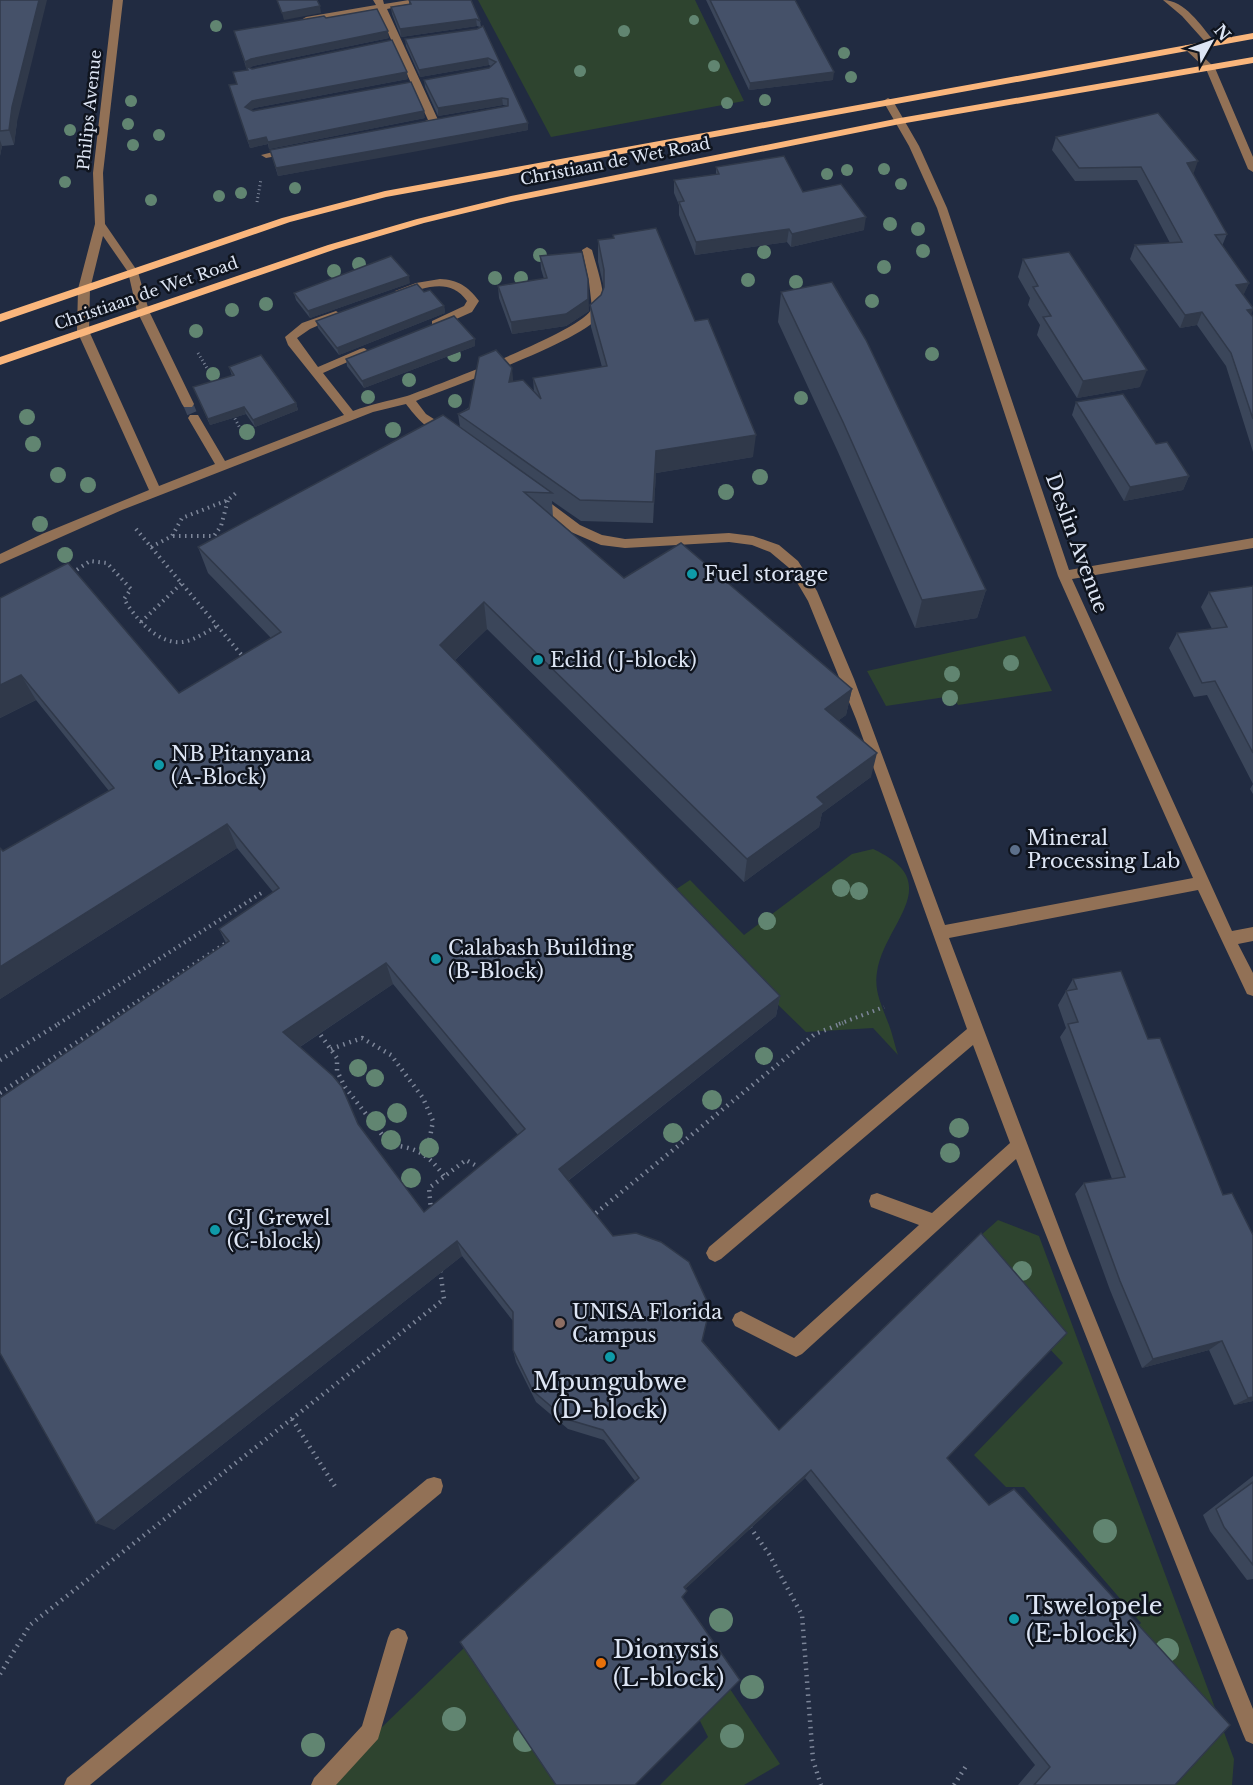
<svg xmlns="http://www.w3.org/2000/svg" width="1253" height="1785" font-family="'Libre Baskerville',serif">
<rect width="100%" height="100%" fill="#212b41"/>
<g fill="#2e442f">
<polygon points="478,0 695,0 744,101 551,137"/>
<polygon points="1025,636 1052,691 958,705 952,696 886,706 867,671"/>
<path d="M873,849C948,883 884,923 877,972C874,990 881,1004 887,1020C892,1031 894,1043 898,1055L873,1028L806,1032L666,896L690,880L744,935L852,854Z"/>
<polygon points="998,1220 1039,1236 1234,1759 1232,1785 1175,1785 1132,1631 1141,1623 1024,1487 1006,1487 974,1455 1063,1363 960,1254"/>
<polygon points="466,1646 560,1785 322,1785"/>
<polygon points="730,1689 780,1764 744,1785 660,1785 708,1737 699,1719"/>
</g>
<g fill="none" stroke-linecap="round" stroke-linejoin="round">
<polyline stroke="#3d475c" stroke-width="10" stroke-dasharray="10 5" stroke-linecap="butt" points="188,404 194,418"/>
<g stroke="#7d8699" stroke-width="3" stroke-dasharray="1 3" stroke-linecap="butt">
<polyline points="257,202 261,179"/>
<polyline points="198,353 217,385"/>
<polyline points="233,415 241,430"/>
</g>
<g stroke="#7d8699" stroke-width="4" stroke-dasharray="1.5 4.5" stroke-linecap="butt">
<polyline points="136,529 245,659"/>
<polyline points="173,536 214,536 221,526 228,500"/>
<polyline points="151,547 172,536 182,518 228,500 236,493"/>
<path d="M72,573L90,561L107,563L131,589L124,599C135,618 158,645 183,642C195,640 206,632 217,626"/>
<polyline points="141,622 182,583"/>
<polyline points="58,1024 263,892"/>
<polyline points="103,1024 226,943"/>
<polyline points="839,1024 884,1007"/>
</g>
<g stroke="#7d8699" stroke-width="4.5" stroke-dasharray="1.5 5" stroke-linecap="butt">
<path d="M317,1030L337,1058V1071L345,1087L390,1145C416,1147 429,1155 444,1176"/>
<polyline points="331,1049 362,1038 391,1055 423,1098 433,1121 427,1153"/>
<polyline points="0,1060 60,1023"/>
<polyline points="0,1093 106,1023"/>
<polyline points="431,1211 429,1188 466,1160 482,1169"/>
<polyline points="591,1217 815,1034 843,1023"/>
<polyline points="292,1419 336,1488"/>
<polyline points="750,1527 769,1554 802,1615 813,1760 821,1785"/>
<polyline points="0,1674 30,1625 444,1299 440,1269"/>
<polyline points="954,1785 968,1763"/>
</g>
<g fill="#927156" fill-rule="evenodd">
<path d="M113,0H123L103,173L105,224L138,272L149,311L194,404L192,407H184L182,404L137,311L128,272L103,236L90,289L89,331L159,486L215,464L188,418L190,415H198L225,461L344,415L288,345L285,337L302,323L336,311L342,315L310,329L297,338L318,367L360,349L364,348L370,352L323,373L353,411C371,404 389,401 407,396C436,385 584,331 592,308L589,282L582,250L587,247L592,250C596,265 608,299 602,313C588,340 450,387 416,401L426,414L451,430V436C434,439 415,416 406,404L373,412L122,510L0,564V554L42,534L149,490L77,331L78,289L95,224L93,173Z"/>
<polygon points="373,0 383,0 384,4 409,0 430,0 387,9 439,122 438,124 416,129 411,126 428,120 378,11 306,23 301,20 306,17 376,5"/>
<path d="M1163,0C1185,0 1201,26 1214,41V45H1208L1182,16Z"/>
<polygon points="1185,45 1191,45 1215,68 1253,157 1253,172 1248,169 1206,69 1185,49"/>
<polygon points="888,98 893,101 919,146 947,208 1069,570 1253,538 1253,548 1072,579 1232,931 1253,927 1253,941 1238,944 1253,973 1253,996 1247,994 1198,890 949,938 1068,1251 1253,1709 1253,1744 1246,1741 1243,1734 1016,1159 802,1354 796,1357 790,1354 735,1326 732,1320 735,1314 741,1311 794,1338 919,1225 871,1207 869,1201 871,1195 877,1193 932,1213 1010,1143 973,1045 721,1259 715,1262 709,1259 706,1253 709,1247 967,1029 856,719 808,601 788,567 770,552 752,545 729,542 625,548 601,545 571,532 531,499 533,496 541,496 580,525 602,535 625,539 729,533 753,536 779,545 798,561 817,591 854,679 945,925 1193,878 1058,576 937,208 909,146 883,101"/>
<polygon points="289,148 293,149 293,153 266,158 261,155"/>
<path d="M440,279C458,280 468,286 479,301L472,312L436,328L432,327V321L464,306L467,301C450,277 425,288 401,295L395,291L416,283Z"/>
<polygon points="434,1477 441,1479 443,1486 441,1493 90,1785 64,1785 67,1778 427,1479"/>
<polygon points="398,1628 405,1631 408,1638 378,1739 336,1785 311,1785 314,1778 362,1726 388,1638 391,1631"/>
</g>
<g fill="#fab67c" fill-rule="evenodd">
<polygon points="1253,33 1253,39 386,197 290,222 0,322 0,314 282,218 385,191"/>
<polygon points="1253,57 1253,63 900,124 511,202 424,223 336,249 0,365 0,357 328,245 417,219 511,196 900,118"/>
</g>
</g>
<g fill="#618571">
<circle cx="694" cy="20" r="5"/>
<circle cx="216" cy="26" r="6"/>
<circle cx="624" cy="31" r="6"/>
<circle cx="844" cy="53" r="6"/>
<circle cx="714" cy="66" r="6"/>
<circle cx="580" cy="71" r="6"/>
<circle cx="851" cy="77" r="6"/>
<circle cx="765" cy="100" r="6"/>
<circle cx="131" cy="101" r="6"/>
<circle cx="727" cy="103" r="6"/>
<circle cx="128" cy="124" r="6"/>
<circle cx="70" cy="130" r="6"/>
<circle cx="159" cy="135" r="6"/>
<circle cx="133" cy="145" r="6"/>
<circle cx="884" cy="169" r="6"/>
<circle cx="847" cy="170" r="6"/>
<circle cx="827" cy="174" r="6"/>
<circle cx="65" cy="182" r="6"/>
<circle cx="901" cy="184" r="6"/>
<circle cx="295" cy="188" r="6"/>
<circle cx="241" cy="193" r="6"/>
<circle cx="219" cy="196" r="6"/>
<circle cx="151" cy="200" r="6"/>
<circle cx="890" cy="224" r="7"/>
<circle cx="918" cy="229" r="7"/>
<circle cx="923" cy="251" r="7"/>
<circle cx="764" cy="252" r="7"/>
<circle cx="540" cy="255" r="7"/>
<circle cx="359" cy="264" r="7"/>
<circle cx="884" cy="267" r="7"/>
<circle cx="334" cy="271" r="7"/>
<circle cx="495" cy="278" r="7"/>
<circle cx="521" cy="278" r="7"/>
<circle cx="748" cy="280" r="7"/>
<circle cx="796" cy="282" r="7"/>
<circle cx="872" cy="301" r="7"/>
<circle cx="266" cy="304" r="7"/>
<circle cx="232" cy="310" r="7"/>
<circle cx="196" cy="331" r="7"/>
<circle cx="932" cy="354" r="7"/>
<circle cx="454" cy="355" r="7"/>
<circle cx="213" cy="374" r="7"/>
<circle cx="409" cy="380" r="7"/>
<circle cx="368" cy="397" r="7"/>
<circle cx="801" cy="398" r="7"/>
<circle cx="455" cy="401" r="7"/>
<circle cx="27" cy="417" r="8"/>
<circle cx="393" cy="430" r="8"/>
<circle cx="247" cy="432" r="8"/>
<circle cx="33" cy="444" r="8"/>
<circle cx="58" cy="475" r="8"/>
<circle cx="760" cy="477" r="8"/>
<circle cx="88" cy="485" r="8"/>
<circle cx="726" cy="492" r="8"/>
<circle cx="40" cy="524" r="8"/>
<circle cx="65" cy="555" r="8"/>
<circle cx="1011" cy="663" r="8"/>
<circle cx="952" cy="674" r="8"/>
<circle cx="950" cy="698" r="8"/>
<circle cx="841" cy="888" r="9"/>
<circle cx="859" cy="891" r="9"/>
<circle cx="767" cy="921" r="9"/>
<circle cx="764" cy="1056" r="9"/>
<circle cx="358" cy="1068" r="9"/>
<circle cx="375" cy="1078" r="9"/>
<circle cx="712" cy="1100" r="10"/>
<circle cx="397" cy="1113" r="10"/>
<circle cx="376" cy="1121" r="10"/>
<circle cx="959" cy="1128" r="10"/>
<circle cx="673" cy="1133" r="10"/>
<circle cx="391" cy="1140" r="10"/>
<circle cx="429" cy="1148" r="10"/>
<circle cx="950" cy="1153" r="10"/>
<circle cx="411" cy="1178" r="10"/>
<circle cx="1022" cy="1271" r="10"/>
<circle cx="1105" cy="1531" r="12"/>
<circle cx="721" cy="1620" r="12"/>
<circle cx="1167" cy="1650" r="12"/>
<circle cx="752" cy="1687" r="12"/>
<circle cx="454" cy="1719" r="12"/>
<circle cx="732" cy="1736" r="12"/>
<circle cx="525" cy="1740" r="12"/>
<circle cx="313" cy="1745" r="12"/>
</g>
<g fill="#3b465a" fill-rule="evenodd">
<polygon points="0,0 17,122 14,145 2,146 0,156"/>
<polygon points="409,0 471,0 480,21 481,27 528,130 278,176 270,150 508,106 503,105 438,116 425,87 424,80 489,68 491,66 489,65 420,77 406,46 405,39 477,29 480,27 477,26 401,37 392,14 391,7 409,4"/>
<polygon points="706,0 795,0 833,80 749,90"/>
<polygon points="326,18 389,38 253,66 249,68 252,69 408,79 254,108 251,110 253,111 425,118 269,149 268,144 250,148 229,85 237,84 247,70 234,31"/>
<polygon points="1056,137 1193,175 1227,234 1222,246 1249,283 1243,295 1251,315 1253,317 1253,452 1226,366 1197,325 1180,328 1130,259 1135,245 1170,243 1137,180 1075,181 1052,150"/>
<polygon points="716,167 803,192 864,230 791,247 787,242 695,255 679,215 679,205 674,193 674,180 716,174"/>
<path d="M613,235L753,457L656,473L653,523L581,521L552,501L553,517L624,578L852,689L846,715L839,720L871,777L822,813L819,827L744,882L487,629L455,660L780,996L776,1016L568,1181L613,1236L779,1430L947,1458L1175,1785H1018L1035,1765L805,1478L685,1589L687,1591L682,1598L635,1785V1481L604,1440L568,1429L536,1402L516,1362L513,1350V1321L462,1256L114,1530L226,943L219,929L273,892L237,848L0,999V848L3,851L109,791L36,700L0,718V598L179,693L271,638L208,573L198,547L460,427L458,414L513,381L534,392L533,378L602,367L591,327L590,305L601,295L604,288L598,262V240L613,239ZM393,984L518,1135L424,1212L300,1047Z"/>
<polygon points="540,256 589,311 566,326 512,334 499,298 498,286 544,279 541,269"/>
<polygon points="1023,259 1140,387 1077,398 1037,335 1040,325 1028,305 1030,298 1018,277"/>
<polygon points="410,283 310,318 296,300 294,293"/>
<polygon points="424,292 444,306 445,313 339,355 318,328 316,321"/>
<polygon points="781,292 986,590 977,618 915,628 838,452 778,322"/>
<polygon points="475,346 364,388 347,366 346,359"/>
<polygon points="229,367 296,403 298,410 255,427 246,414 210,425 193,387 232,376"/>
<polygon points="1076,402 1156,444 1189,476 1183,490 1124,501 1072,415"/>
<polygon points="1253,586 1253,794 1250,789 1253,784 1207,695 1194,697 1169,648 1177,633 1212,629 1201,607 1209,592"/>
<polygon points="1073,979 1253,1401 1234,1405 1209,1350 1142,1368 1110,1290 1075,1194 1084,1183 1112,1179 1060,1037 1066,1028 1058,1005"/>
<polygon points="1253,1476 1253,1579 1247,1580 1210,1531 1203,1515"/>
</g>
<g fill="#30394a">
<polygon points="39,0 47,0 17,122 14,145 9,130 12,107"/>
<polygon points="320,6 321,13 284,20 282,13"/>
<polygon points="476,19 477,26 401,37 400,29"/>
<polygon points="388,31 389,38 253,66 247,69 245,62 251,59"/>
<polygon points="488,58 489,65 420,77 419,70"/>
<polygon points="407,72 408,79 254,108 247,114 245,107 252,101"/>
<polygon points="834,72 833,80 749,90 750,83"/>
<polygon points="502,98 503,105 438,116 438,108"/>
<polygon points="424,111 425,118 269,149 268,142"/>
<polygon points="528,123 528,130 413,152 278,176 276,168"/>
<polygon points="266,137 268,144 250,148 248,141"/>
<polygon points="0,140 2,146 0,156"/>
<polygon points="1198,161 1193,175 1187,163"/>
<polygon points="866,217 864,230 791,247 792,234"/>
<polygon points="789,229 787,242 695,255 696,242"/>
<polygon points="409,276 410,283 310,318 308,311"/>
<polygon points="588,279 589,311 566,326 512,334 511,322"/>
<polygon points="1249,283 1243,296 1236,285"/>
<polygon points="444,306 445,313 339,355 337,348"/>
<polygon points="1253,309 1253,310 1248,322 1247,310"/>
<polygon points="1202,312 1197,325 1180,328 1185,315"/>
<polygon points="475,339 475,346 364,388 362,381"/>
<polygon points="512,368 514,389 509,382"/>
<polygon points="1147,370 1140,387 1077,398 1083,381"/>
<polygon points="296,403 298,410 255,427 253,420"/>
<polygon points="244,407 246,414 210,425 208,419"/>
<polygon points="756,435 753,457 656,473 653,523 656,451"/>
<polygon points="1189,476 1183,490 1124,501 1130,487"/>
<polygon points="986,590 977,618 915,628 922,600"/>
<polygon points="484,602 487,629 444,670 440,645"/>
<polygon points="21,675 36,700 0,718 0,685"/>
<polygon points="852,689 846,715 820,734 825,709"/>
<polygon points="877,753 871,777 822,813 819,827 744,882 747,859 817,797"/>
<polygon points="227,824 237,848 0,999 0,967"/>
<polygon points="386,963 393,984 292,1052 283,1032"/>
<polygon points="780,996 776,1016 561,1186 559,1169"/>
<polygon points="457,1241 462,1256 114,1530 96,1523"/>
<polygon points="1222,1341 1209,1350 1142,1368 1153,1359"/>
<polygon points="1253,1397 1253,1401 1234,1405 1248,1398"/>
<polygon points="811,1470 805,1478 682,1592 684,1587"/>
</g>
<g fill="#455169" stroke="#30394a" stroke-width="1.5" fill-rule="evenodd">
<polygon points="0,0 39,0 12,107 9,130 0,131"/>
<polygon points="277,0 317,0 320,6 282,13"/>
<polygon points="409,0 471,0 480,21 476,19 400,29 391,7 411,4"/>
<polygon points="710,0 795,0 834,72 750,83"/>
<polygon points="377,9 388,31 251,59 245,62 234,31 324,16 326,18"/>
<polygon points="483,26 528,123 276,168 270,150 508,106 508,99 502,98 438,108 424,80 489,68 496,62 488,58 419,70 405,39 477,29"/>
<polygon points="392,40 407,72 252,101 245,107 253,111 411,82 424,111 268,142 266,137 248,141 229,85 237,84 233,72 248,70 246,66 252,69"/>
<polygon points="1158,113 1198,161 1187,163 1227,234 1215,235 1249,283 1236,285 1253,308 1253,309 1247,310 1253,317 1253,419 1231,353 1202,312 1185,315 1135,245 1182,242 1141,167 1079,168 1056,137"/>
<polygon points="784,156 803,192 841,184 866,217 792,234 789,229 696,242 679,202 684,201 674,180 719,174 716,167"/>
<polygon points="656,228 695,321 708,319 756,435 656,451 653,502 580,500 458,414 469,409 479,357 496,350 512,368 509,382 523,380 541,399 533,378 607,366 590,305 601,295 604,287 604,270 598,240 614,238 613,235"/>
<polygon points="582,252 588,279 588,299 566,314 511,322 498,286 547,278 540,256"/>
<polygon points="1069,252 1147,370 1083,381 1043,317 1051,316 1033,287 1038,286 1023,259"/>
<polygon points="391,256 409,276 308,311 294,293"/>
<polygon points="832,282 866,340 986,590 922,600 843,422 781,292"/>
<polygon points="417,284 424,292 430,290 444,306 337,348 316,321"/>
<polygon points="454,316 475,339 362,381 346,359"/>
<polygon points="261,355 296,403 253,420 244,407 208,419 193,387 234,375 229,367"/>
<polygon points="1123,394 1156,444 1167,442 1189,476 1130,487 1076,402"/>
<path d="M443,415L552,493L524,492L624,578L681,543L852,689L825,709L877,753L817,797L824,804L747,859L484,602L440,645L780,996L559,1169L613,1236L636,1233L661,1242L689,1262L706,1299L707,1320L702,1341L779,1430L981,1233L1067,1333L947,1458L989,1505L1014,1489L1230,1725L1175,1785H1034L1050,1767L811,1470L684,1587L687,1591L682,1597L740,1680L635,1785H556L460,1642L639,1478L603,1430L566,1419L533,1391L513,1350V1312L457,1241L96,1523L0,1353V1098L229,941L219,929L279,888L227,824L0,967V848L3,851L114,788L21,675L0,685V598L68,563L179,693L281,632L198,547ZM386,963L525,1129L424,1212L358,1124L342,1087L333,1076L283,1032Z"/>
<polygon points="1253,586 1253,753 1215,681 1202,683 1177,633 1227,627 1209,592"/>
<polygon points="1121,971 1148,1039 1160,1038 1223,1195 1232,1193 1253,1235 1253,1397 1248,1398 1222,1341 1153,1359 1120,1281 1084,1183 1125,1177 1068,1024 1078,1022 1066,991 1077,989 1073,979"/>
<polygon points="1253,1482 1253,1565 1224,1527 1216,1509"/>
</g>
<g fill="#0f9aa8" stroke="#0f141e" stroke-width="2">
<circle cx="692" cy="574" r="6"/>
<circle cx="538" cy="660" r="6"/>
<circle cx="159" cy="765" r="6"/>
<circle cx="436" cy="959" r="6"/>
<circle cx="215" cy="1230" r="6"/>
<circle cx="610" cy="1357" r="6"/>
<circle cx="1014" cy="1619" r="6"/>
</g>
<circle fill="#5c6f8a" stroke="#0f141e" stroke-width="2" cx="1015" cy="850" r="6"/>
<circle fill="#8d6e63" stroke="#0f141e" stroke-width="2" cx="560" cy="1323" r="6"/>
<circle fill="#e8710a" stroke="#0f141e" stroke-width="2" cx="601" cy="1663" r="6"/>
<g text-anchor="middle" dominant-baseline="central" stroke-width="5" stroke-linejoin="round" paint-order="stroke">
<g font-size="16" fill="#dde5f4" stroke="#0f141e">
<text transform="translate(89 110) rotate(-84)">Philips Avenue</text>
<text transform="translate(615 161) rotate(-11)">Christiaan de Wet Road</text>
<text transform="translate(146 293) rotate(-19)">Christiaan de Wet Road</text>
</g>
<g font-size="20" fill="#dde5f4" stroke="#0f141e">
<text transform="translate(1077 543) rotate(70)">Deslin Avenue</text>
</g>
<g font-size="20" fill="#dde5f4" stroke="#0f141e" text-anchor="start">
<text x="704" y="574">Fuel storage</text>
<text x="550" y="660">Eclid (J-block)</text>
<text x="171" y="754">NB Pitanyana<tspan x="171" dy="23">(A-Block)</tspan></text>
<text x="1027" y="838">Mineral<tspan x="1027" dy="23">Processing Lab</tspan></text>
<text x="448" y="948">Calabash Building<tspan x="448" dy="23">(B-Block)</tspan></text>
<text x="227" y="1218">GJ Grewel<tspan x="227" dy="23">(C-block)</tspan></text>
<text x="572" y="1312">UNISA Florida<tspan x="572" dy="23">Campus</tspan></text>
</g>
<g font-size="24" fill="#dde5f4" stroke="#0f141e" text-anchor="start">
<text x="610" y="1381" text-anchor="middle">Mpungubwe<tspan x="610" dy="28">(D-block)</tspan></text>
<text x="1026" y="1605">Tswelopele<tspan x="1026" dy="28">(E-block)</tspan></text>
<text x="613" y="1649">Dionysis<tspan x="613" dy="28">(L-block)</tspan></text>
</g>
</g>
<g transform="translate(1211 42) rotate(50)" stroke="#0f141e" stroke-width="4.5" paint-order="stroke">
<path d="M0-4.5L10 22L0 15L-10 22Z" fill="#dde5f4"/>
<text y="-9" font-size="16" font-weight="bold" text-anchor="middle" fill="#dde5f4">N</text>
</g>
</svg>
